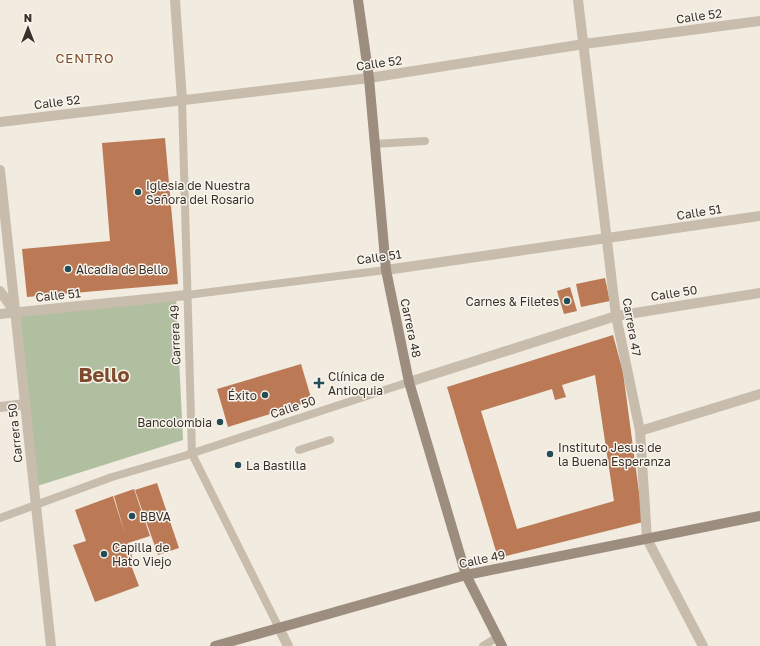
<svg xmlns="http://www.w3.org/2000/svg" width="760" height="646" font-family="'Golos Text',sans-serif">
<rect width="100%" height="100%" fill="#f1ebe0"/>
<polygon fill="#b1bfa1" points="176,296 183,440 34,487 15,313"/>
<g fill="#bb7a55" fill-rule="evenodd">
<polygon points="165,138 178,284 27,297 22,249 110,241 102,143"/>
<polygon points="605,278 610,301 581,307 576,284"/>
<polygon points="570,287 577,311 564,314 557,291"/>
<path d="M613,335L623,372L643,522L498,558L447,387ZM595,375L614,501L517,529L481,411L552,389L555,400L566,397L562,385Z"/>
<polygon points="301,364 312,401 228,427 217,389"/>
<polygon points="157,483 179,548 158,555 135,490"/>
<polygon points="134,489 150,536 128,543 134,563 131,565 139,586 95,602 73,545 86,541 75,510 113,496 125,534 114,496"/>
</g>
<g fill="none" stroke-linecap="round" stroke-linejoin="round">
<g stroke="#c8bdad" stroke-width="8">
<polyline points="182,100 192,454 279,628"/>
<polyline points="374,144 425,141"/>
<polyline points="187,295 386,270"/>
<polyline points="299,450 330,440"/>
<polyline points="0,518 112,477 184,456 409,382"/>
<polyline points="483,646 498,637"/>
</g>
<g stroke="#c8bdad" stroke-width="10">
<polyline points="0,170 51,646"/>
<polyline points="0,291 14,311"/>
<polyline points="0,314 187,295"/>
<polyline points="0,407 25,404"/>
</g>
<g stroke="#c8bdad" stroke-width="10">
<polyline points="386,270 760,216"/>
<polyline points="409,382 616,316 760,293"/>
<polyline points="640,431 760,394"/>
<polyline points="279,628 288,646"/>
</g>
<g stroke="#c8bdad" stroke-width="10">
<polyline points="175,0 182,100"/>
<polyline points="578,0 616,316 640,431 647,539 703,646"/>
<polyline points="0,122 369,78 584,44 760,21"/>
</g>
<g stroke="#9c8d7f" stroke-width="10">
<polyline points="358,0 369,78 386,270 409,382 466,575 502,646"/>
<polyline points="215,646 466,575 760,516"/>
</g>
</g>
<g fill="#244c55" stroke="#f9f5ed" stroke-width="1.5">
<circle cx="138" cy="192" r="4"/>
<circle cx="68" cy="269" r="4"/>
<circle cx="567" cy="301" r="4"/>
<path d="M317 377h4v4h4v4h-4v4h-4v-4h-4v-4h4z"/>
<circle cx="265" cy="395" r="4"/>
<circle cx="220" cy="422" r="4"/>
<circle cx="550" cy="454" r="4"/>
<circle cx="238" cy="465" r="4"/>
<circle cx="132" cy="516" r="4"/>
<circle cx="104" cy="554" r="4"/>
</g>
<g text-anchor="middle" dominant-baseline="central" stroke-width="3" stroke-linejoin="round" paint-order="stroke">
<g font-size="12" fill="#38312b" stroke="#f9f5ed">
<text transform="translate(699 16) rotate(-8)">Calle 52</text>
<text transform="translate(379 63) rotate(-8)">Calle 52</text>
<text transform="translate(57 102) rotate(-7)">Calle 52</text>
<text transform="translate(699 212) rotate(-9)">Calle 51</text>
<text transform="translate(379 257) rotate(-8)">Calle 51</text>
<text transform="translate(674 293) rotate(-9)">Calle 50</text>
<text transform="translate(58 295) rotate(-6)">Calle 51</text>
<text transform="translate(632 327) rotate(80)">Carrera 47</text>
<text transform="translate(411 328) rotate(78)">Carrera 48</text>
<text transform="translate(175 335) rotate(-92)">Carrera 49</text>
<text transform="translate(293 407) rotate(-18)">Calle 50</text>
<text transform="translate(15 433) rotate(-96)">Carrera 50</text>
<text transform="translate(482 559) rotate(-12)">Calle 49</text>
</g>
<g font-size="12" fill="#38312b" stroke="#f9f5ed" text-anchor="start">
<text x="146" y="185">Iglesia de Nuestra<tspan x="146" dy="14">Señora del Rosario</tspan></text>
<text x="76" y="269">Alcadia de Bello</text>
<text x="559" y="301" text-anchor="end">Carnes &amp; Filetes</text>
<text x="328" y="376">Clínica de<tspan x="328" dy="14">Antioquia</tspan></text>
<text x="257" y="395" text-anchor="end">Éxito</text>
<text x="212" y="422" text-anchor="end">Bancolombia</text>
<text x="558" y="447">Instituto Jesus de<tspan x="558" dy="14">la Buena Esperanza</tspan></text>
<text x="246" y="465">La Bastilla</text>
<text x="140" y="516">BBVA</text>
<text x="112" y="547">Capilla de<tspan x="112" dy="14">Hato Viejo</tspan></text>
</g>
<g font-size="13" letter-spacing="1" fill="#7f4a2b" stroke="#f9f5ed">
<text x="85" y="58">CENTRO</text>
</g>
<g font-size="20" font-weight="bold" fill="#7f4a2b" stroke="#f9f5ed">
<text x="104" y="374">Bello</text>
</g>
</g>
<g transform="translate(28 28)" stroke="#f9f5ed" stroke-width="3" paint-order="stroke">
<path d="M0-3L7 15L0 10L-7 15Z" fill="#38312b"/>
<text y="-6" font-size="11" font-weight="bold" text-anchor="middle" fill="#38312b">N</text>
</g>
</svg>
